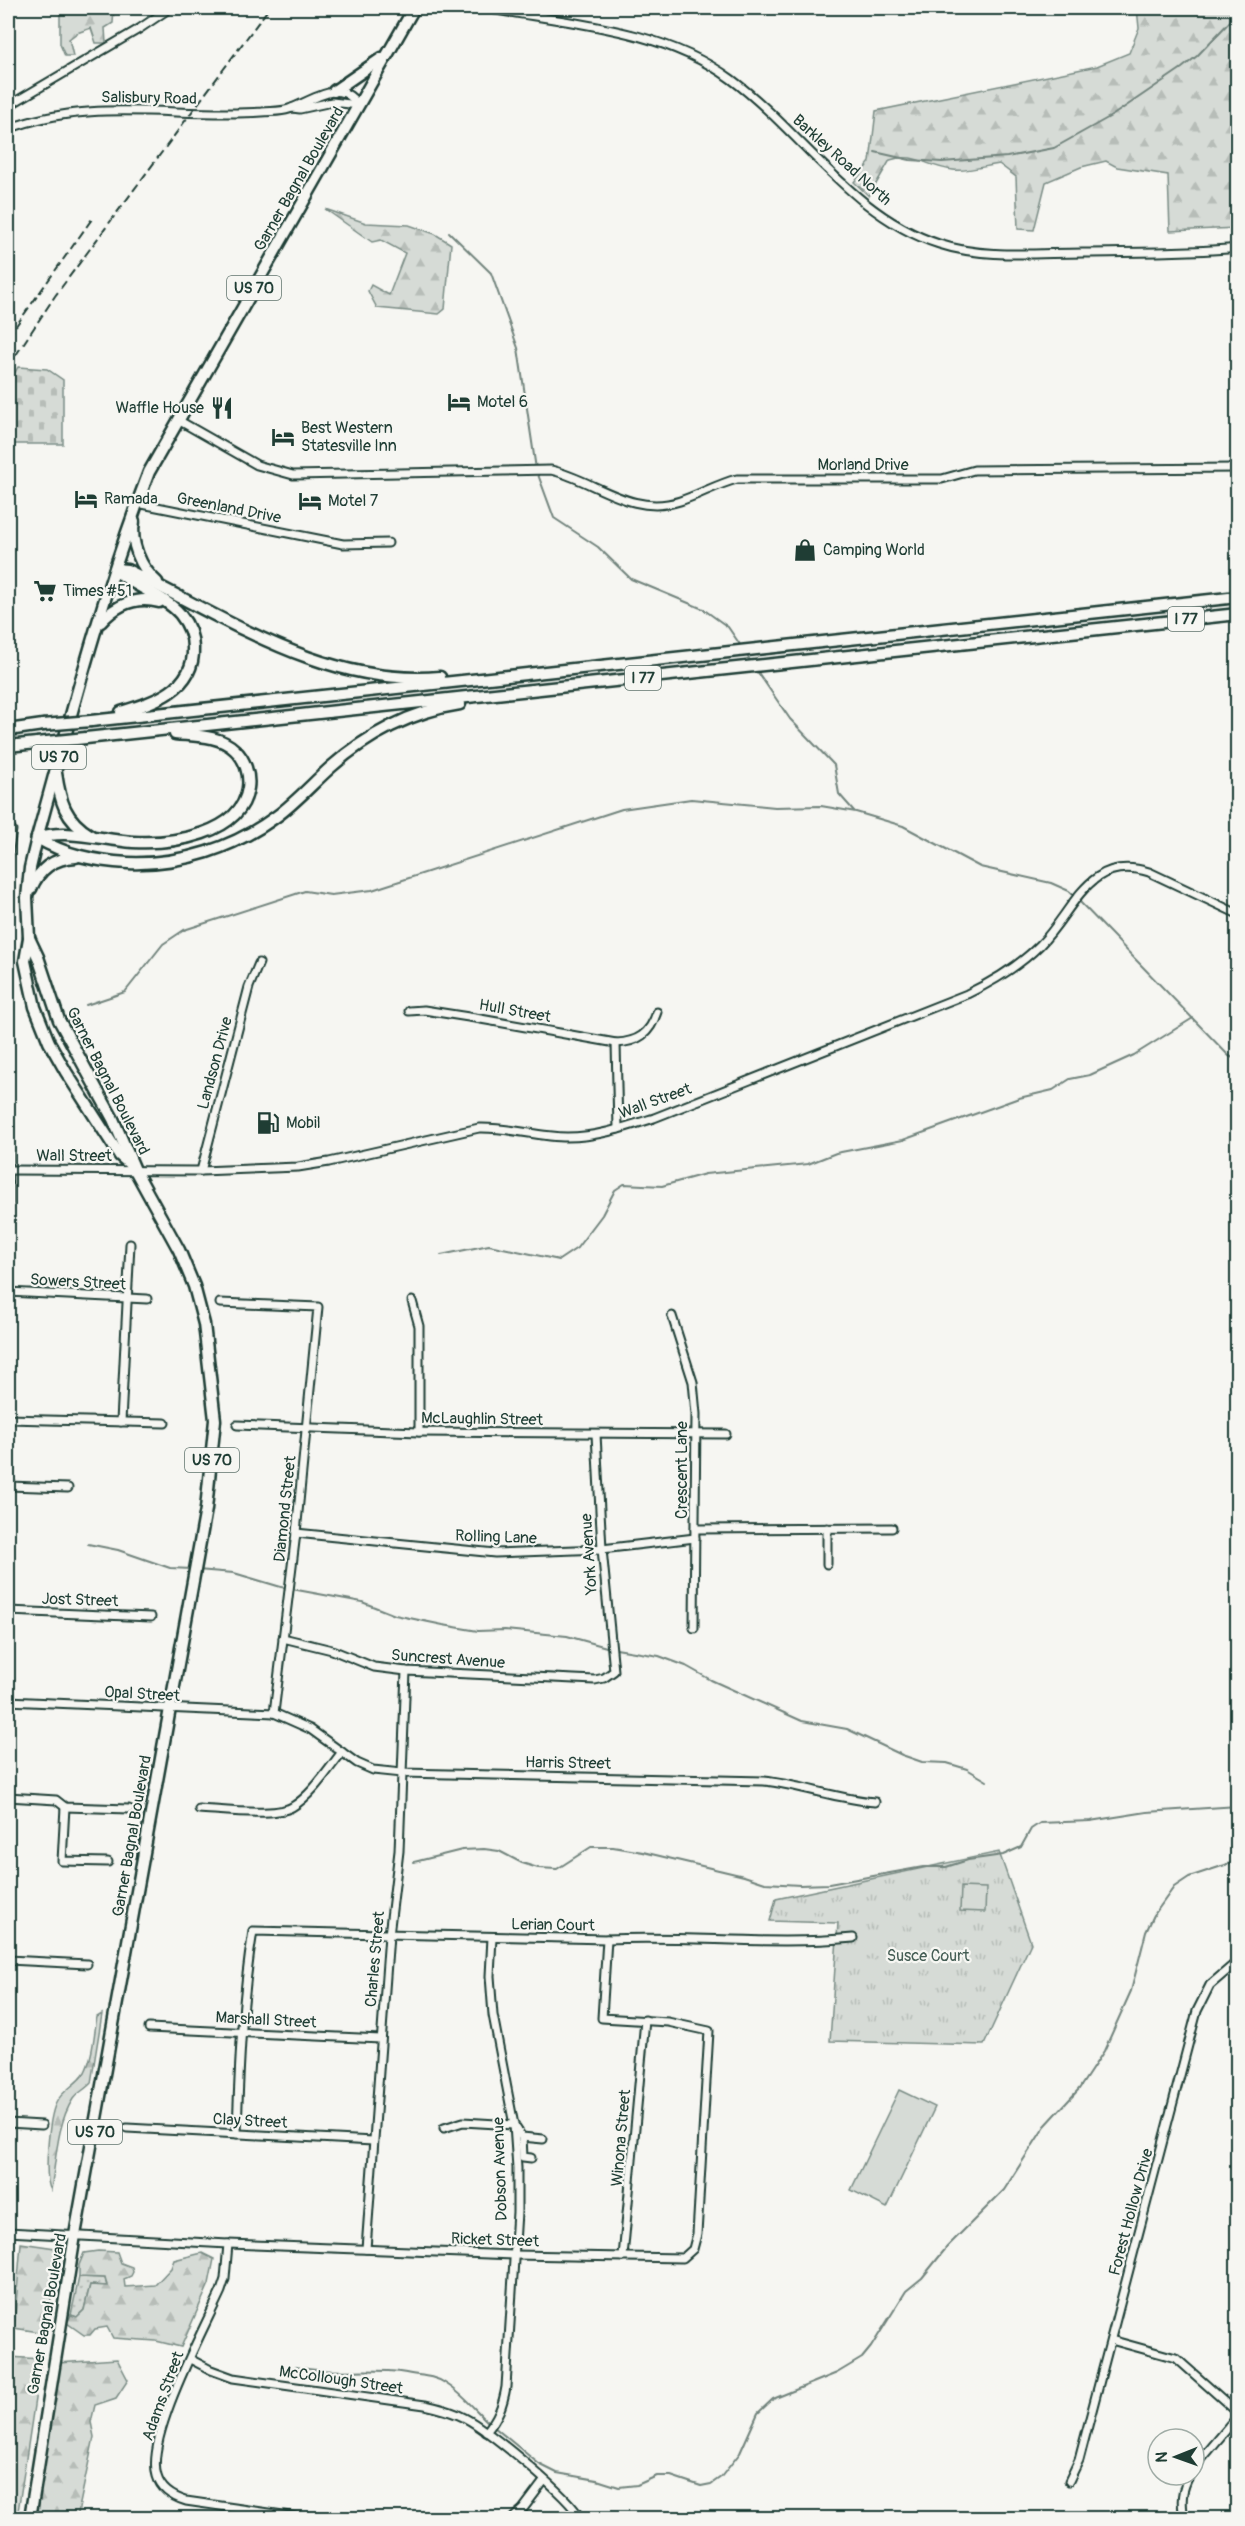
<svg xmlns="http://www.w3.org/2000/svg" width="1245" height="2526" font-family="Pangolin,sans-serif">
<defs>
<pattern id="grass-dots" width="8" height="8" patternUnits="userSpaceOnUse" patternTransform="scale(1.5)"><rect width="8" height="8" fill="#d6dbd6"/><path d="M2 2h.1M6 6h.1" fill="none" stroke="#b7bdb8" stroke-width="1.8" stroke-linecap="round"/></pattern>
<pattern id="forest-firs" width="22" height="20" patternUnits="userSpaceOnUse" patternTransform="scale(1.5)"><rect width="22" height="20" fill="#d6dbd6"/><path d="M5 1l3.5 6h-7zM16 11l3.5 6h-7z" fill="#b7bdb8"/></pattern>
<pattern id="cemetery-stones" width="16" height="16" patternUnits="userSpaceOnUse" patternTransform="scale(1.5)"><rect width="16" height="16" fill="#d6dbd6"/><path d="M2 7V4a2 2 0 0 1 4 0v3zM10 15v-3a2 2 0 0 1 4 0v3z" fill="#b7bdb8"/></pattern>
<pattern id="park-tufts" width="24" height="20" patternUnits="userSpaceOnUse" patternTransform="scale(1.5)"><rect width="24" height="20" fill="#d6dbd6"/><path d="M3 7l-1-3M5 7V3M7 7l1-3M15 17l-1-3M17 17v-4M19 17l1-3" fill="none" stroke="#b7bdb8"/></pattern>
</defs>
<rect width="100%" height="100%" fill="#f6f6f2"/>
<filter id="ink" filterUnits="userSpaceOnUse"><feTurbulence type="fractalNoise" baseFrequency=".0167" numOctaves="2"/><feDisplacementMap in="SourceGraphic" scale="12" xChannelSelector="R" yChannelSelector="G"/><feConvolveMatrix kernelMatrix="1 2 1 2 8 2 1 2 1" color-interpolation-filters="sRGB"/></filter>
<g filter="url(#ink)">
<polygon fill="url(#grass-dots)" stroke="#7a8c85" stroke-width="1.5" points="79,2277 105,2278 107,2286 90,2285 84,2310 77,2317 71,2315"/>
<g fill="url(#forest-firs)" stroke="#7a8c85" stroke-width="1.5">
<polygon points="60,8 114,8 113,23 105,28 106,43 96,43 91,28 77,33 69,39 73,56 65,56 60,44"/>
<path d="M1137,8H1237V228L1170,231L1168,175L1117,167L1106,161L1081,167L1046,182L1034,230L1018,229L1016,177L999,164C985,166 967,172 953,170C926,167 916,152 890,160L869,196L854,182L870,162L876,111L1097,66L1129,53L1139,28Z"/>
<polygon points="325,209 366,223 409,225 435,234 451,244 445,309 439,314 377,308 368,291 371,285 389,295 405,253 381,240 372,242"/>
<path d="M102,2014L91,2083C86,2089 77,2093 73,2099C57,2123 56,2161 51,2190C43,2178 49,2117 56,2103C62,2090 78,2084 85,2072C93,2056 94,2035 97,2017Z"/>
<polygon points="21,2243 55,2248 56,2269 45,2333 14,2328"/>
<polygon points="98,2251 117,2252 121,2263 132,2267 133,2272 131,2276 124,2279 125,2287 155,2285 171,2268 174,2260 202,2253 214,2259 209,2284 181,2347 156,2341 113,2338 107,2327 95,2329 90,2335 84,2335 67,2323 71,2315 77,2317 84,2310 90,2285 107,2286 105,2278 79,2277 79,2265 84,2253"/>
<polygon points="9,2357 41,2359 17,2518 8,2518"/>
<polygon points="117,2359 128,2380 116,2398 95,2405 91,2422 94,2437 77,2518 37,2518 58,2363"/>
</g>
<polygon fill="url(#cemetery-stones)" stroke="#7a8c85" stroke-width="1.5" points="18,367 47,369 63,380 63,444 8,444 8,385"/>
<polygon fill="url(#park-tufts)" stroke="#7a8c85" stroke-width="1.5" points="999,1852 1031,1943 984,2045 830,2041 838,1923 770,1921 776,1899"/>
<g fill="#d6dbd6" stroke="#7a8c85" stroke-width="1.5">
<polygon points="961,1887 986,1888 985,1912 960,1911"/>
<polygon points="899,2090 935,2107 887,2208 851,2190"/>
</g>
<g fill="none" stroke-linecap="round" stroke-linejoin="round">
<g stroke="#72847d" stroke-width="2">
<polyline points="875,152 910,160 942,162 1007,157 1054,148 1113,115 1182,68 1197,56 1238,13"/>
<polyline points="449,232 491,273 518,348 536,469 554,518 598,547 631,579 703,609 728,627 741,646"/>
<polyline points="745,653 752,663"/>
<polyline points="757,671 790,719 834,765 839,794 854,811"/>
<polyline points="1078,900 1229,1056 1238,1060"/>
<polyline points="86,1005 125,992 163,944 184,930 305,891 331,895 372,890 622,809 691,799 775,807 821,806 856,812 903,826 980,867 1051,883 1069,891 1074,896"/>
<polyline points="441,1255 489,1245 559,1260 577,1248 602,1215 615,1190 624,1184 662,1186 705,1174 808,1164 836,1153 903,1140 1019,1098 1053,1090 1070,1079 1090,1075 1134,1055 1193,1018"/>
<polyline points="88,1544 118,1550 170,1568 192,1569"/>
<polyline points="197,1570 234,1573 281,1587 362,1602 395,1615 443,1625 478,1631 505,1630 567,1636 610,1648 659,1656 686,1666 711,1680 802,1721 847,1729 902,1755 922,1762 947,1763 967,1769 987,1781"/>
<polyline points="414,1862 462,1850 484,1849 499,1851 522,1863 538,1868 557,1869 591,1847 613,1847 643,1852 744,1876 765,1883 800,1885 829,1884 923,1867 946,1867 968,1860 1003,1855 1021,1847 1031,1829 1040,1823 1090,1821 1147,1812 1238,1806"/>
<path d="M296,2367C331,2375 369,2367 406,2373C420,2376 432,2375 445,2383C462,2393 475,2410 489,2423"/>
<polyline points="494,2427 539,2464 557,2473 597,2480 619,2487 637,2485 657,2476 671,2476 701,2486 711,2484 721,2477 740,2453 758,2413 773,2399 837,2373 862,2358 871,2347 906,2291 922,2278 947,2247 1004,2190 1045,2126 1079,2089 1104,2051 1131,1991 1146,1932 1154,1915 1174,1887 1189,1877 1231,1863 1238,1858"/>
</g>
<g stroke="#1f3d34" stroke-width="11">
<g id="minor">
<path d="M485,8C568,23 662,28 731,79C802,132 852,216 939,244C985,259 1036,253 1083,253C1135,252 1186,253 1238,248"/>
<polyline points="8,106 139,29 170,8"/>
<polyline points="292,108 300,109 332,102 359,105"/>
<path d="M8,129C90,97 177,118 262,112C271,111 281,112 289,109C303,104 328,89 341,92C349,93 354,100 359,105"/>
<path d="M178,420L257,465L293,475L551,470C595,480 631,517 680,501C699,495 717,484 737,479H942L974,470L1238,468"/>
<polyline points="137,503 343,544 388,543"/>
<polyline points="8,856 12,830"/>
<path d="M409,1011L424,1010L475,1018L616,1043C638,1042 650,1034 657,1012"/>
<polyline points="616,1043 618,1129"/>
<polyline points="8,1104 8,1209"/>
<path d="M8,1170L201,1171L298,1167L329,1162L479,1128C509,1127 538,1137 567,1137C597,1137 626,1127 654,1118L967,994C994,981 1019,966 1040,945C1075,910 1088,853 1149,872L1238,914"/>
<polyline points="201,1171 249,987 259,963"/>
<polyline points="8,1292 147,1299"/>
<polyline points="412,1301 419,1326 419,1432"/>
<polyline points="220,1303 318,1307 296,1533 274,1713"/>
<polyline points="672,1316 693,1382 696,1414 694,1628"/>
<polyline points="8,1419 165,1423"/>
<polyline points="121,1422 130,1244"/>
<polyline points="237,1425 419,1432 726,1434"/>
<polyline points="8,1486 68,1488"/>
<polyline points="827,1528 827,1564"/>
<polyline points="695,1529 892,1528"/>
<polyline points="296,1533 495,1553 602,1549 695,1538"/>
<polyline points="8,1611 151,1617"/>
<polyline points="283,1638 332,1650 374,1667 406,1671 595,1680 604,1678 614,1671 602,1549 596,1434"/>
<path d="M8,1701L274,1713L310,1729L357,1763L373,1770L402,1773L764,1781C802,1785 837,1799 875,1802"/>
<polyline points="8,1797 56,1800 65,1807 129,1809"/>
<polyline points="65,1807 62,1861 108,1862"/>
<path d="M199,1809C220,1810 275,1817 292,1807C312,1795 327,1771 342,1752"/>
<polyline points="8,1960 87,1964"/>
<polyline points="149,2028 381,2039"/>
<polyline points="8,2123 42,2125"/>
<polyline points="127,2128 373,2141"/>
<polyline points="444,2128 463,2122 514,2125 522,2137 543,2139"/>
<path d="M237,2134C239,2066 242,1998 253,1931L607,1939C689,1935 772,1946 853,1938"/>
<polyline points="522,2137 523,2157 531,2158"/>
<polyline points="8,2232 228,2244 514,2255 683,2258 693,2249 697,2234 709,2031 668,2022 602,2018 607,1939"/>
<path d="M228,2244L225,2279L221,2291C204,2329 145,2438 157,2476C161,2490 173,2497 186,2501L304,2518"/>
<polyline points="366,2249 389,1935 399,1851 406,1671"/>
<polyline points="623,2257 645,2020"/>
<polyline points="1111,2340 1176,2358 1238,2413"/>
<path d="M190,2359L211,2370L233,2378L425,2405C439,2408 452,2411 465,2418C488,2430 570,2497 580,2518"/>
<path d="M486,2432C498,2418 503,2405 506,2387L517,2212V2168L514,2125L493,2015L490,1976L492,1937"/>
<polyline points="1194,2468 1238,2416"/>
<polyline points="1069,2481 1079,2460 1197,2011 1210,1985 1238,1961"/>
<polyline points="513,2518 523,2509 544,2481"/>
<path d="M1184,2518C1181,2502 1181,2490 1190,2475"/>
</g>
</g>
<g stroke="#1f3d34" stroke-width="15">
<g id="highway">
<polyline points="334,91 382,58"/>
<path d="M134,521C130,542 140,568 157,582"/>
<path d="M115,569L127,570C226,618 325,687 440,677"/>
<path d="M115,570C135,587 163,595 180,614C188,624 193,635 193,648C195,689 153,703 121,712"/>
<path d="M101,622C116,605 136,596 159,602"/>
<polyline points="91,721 1238,597"/>
<polyline points="8,730 43,725"/>
<polyline points="86,738 1238,614"/>
<polyline points="8,746 37,743"/>
<path d="M56,773C60,801 65,820 90,835"/>
<path d="M37,838C66,855 94,861 128,863C181,865 234,848 277,816C296,802 313,783 331,767C367,735 412,711 460,704"/>
<path d="M37,838C67,828 101,840 133,842C171,844 241,835 248,788C250,775 245,759 235,750C220,735 195,736 175,734"/>
<path d="M31,889C39,869 54,858 76,857"/>
<polyline points="29,938 38,957 59,1020 113,1119 135,1170 179,1250 194,1286 204,1324 215,1420 206,1509 75,2235 30,2518"/>
<path d="M133,1167L120,1156L66,1072L49,1042L35,1007L25,961L29,938L27,898L30,868L37,838C71,715 103,591 149,472L414,8"/>
</g>
</g>
<use href="#minor" stroke="#f6f6f2" stroke-width="7"/>
<use href="#highway" stroke="#f6f6f2" stroke-width="10"/>
<g stroke="#1f3d34" stroke-width="2" stroke-dasharray="9 4.5" stroke-linecap="butt">
<polyline points="8,337 92,219"/>
<polyline points="8,367 55,296 269,8"/>
</g>
<g stroke="#1f3d34" stroke-width="15" stroke-linecap="butt">
<g id="highway-bridge">
<polyline points="43,725 91,721"/>
<polyline points="37,743 86,738"/>
</g>
</g>
<use href="#highway-bridge" stroke="#f6f6f2" stroke-width="10"/>
</g>
</g>
<defs>
<g id="hotel-bare" transform="scale(1.8)"><path d="M-6-4.5h1.5V1H6V5H4.5V3h-9V5H-6ZM-4 0a1.8 1.8 0 1 1 3.6 0ZM.5 0V-2.5h3Q6-2.5 6 0Z" fill="#1f3d34" stroke="#f6f6f2" stroke-width="2.5" paint-order="stroke"/></g>
<g id="restaurant-bare" transform="scale(1.8)"><path d="M-5-6h1v4h1v-4h1v4h1v-4h1v5L-1.5 .5V6h-2V.5L-5-1ZM5-6V6H3V1.5H1.5Q1.5-4 5-6Z" fill="#1f3d34" stroke="#f6f6f2" stroke-width="2.5" paint-order="stroke"/></g>
<g id="shop-bare" transform="scale(1.8)"><path d="M-5-2.5h2.3a2.7 3.5 0 0 1 5.4 0H5L5.5 6h-11ZM-1.5-2.5h3a1.5 2.3 0 0 0-3 0Z" fill="#1f3d34" stroke="#f6f6f2" stroke-width="2.5" paint-order="stroke"/></g>
<g id="supermarket-bare" transform="scale(1.8)"><path d="M-6-5.5h2.5l.6 2H6L4.5 2H-2.5L-4.4-4H-6ZM-1.5 3.2a1.3 1.3 0 1 0 .1 0ZM3 3.2a1.3 1.3 0 1 0 .1 0Z" fill="#1f3d34" stroke="#f6f6f2" stroke-width="2.5" paint-order="stroke"/></g>
<g id="fuel-bare" transform="scale(1.8)"><path d="M-5.5-6h7V0h2V4h1.3V-2.5L3-4.5l.8-.8L6-3V5H2.5V1h-1V6h-7ZM-4.2-4.7v3.2H.2V-4.7Z" fill="#1f3d34" stroke="#f6f6f2" stroke-width="2.5" paint-order="stroke"/></g>
</defs>
<g fill-rule="evenodd">
<use href="#hotel-bare" x="459" y="402"/>
<use href="#restaurant-bare" x="222" y="408"/>
<use href="#hotel-bare" x="283" y="437"/>
<use href="#hotel-bare" x="86" y="499"/>
<use href="#hotel-bare" x="310" y="501"/>
<use href="#shop-bare" x="805" y="550"/>
<use href="#supermarket-bare" x="45" y="591"/>
<use href="#fuel-bare" x="268" y="1123"/>
</g>
<g text-anchor="middle" dominant-baseline="central" stroke-width="4.5" stroke-linejoin="round" paint-order="stroke">
<g fill="#f6f6f2" stroke="#60746d" stroke-width="1.5">
<rect x="227" y="276" width="54" height="24" rx="4.5"/>
<rect x="1168" y="607" width="36" height="24" rx="4.5"/>
<rect x="625" y="666" width="36" height="24" rx="4.5"/>
<rect x="32" y="745" width="54" height="24" rx="4.5"/>
<rect x="185" y="1448" width="54" height="24" rx="4.5"/>
<rect x="68" y="2120" width="54" height="24" rx="4.5"/>
</g>
<g font-size="15" font-weight="bold" fill="#1f3d34">
<text x="254" y="288">US 70</text>
<text x="1186" y="619">I 77</text>
<text x="643" y="678">I 77</text>
<text x="59" y="757">US 70</text>
<text x="212" y="1460">US 70</text>
<text x="95" y="2132">US 70</text>
</g>
<g font-size="16" fill="#1f3d34" stroke="#f6f6f2">
<text transform="translate(149 98) rotate(1)">Salisbury Road</text>
<text transform="translate(842 160) rotate(42)">Barkley Road North</text>
<text transform="translate(299 179) rotate(-60)">Garner Bagnal Boulevard</text>
<text x="863" y="465">Morland Drive</text>
<text transform="translate(229 508) rotate(11)">Greenland Drive</text>
<text transform="translate(515 1011) rotate(10)">Hull Street</text>
<text transform="translate(215 1063) rotate(-75)">Landson Drive</text>
<text transform="translate(108 1081) rotate(63)">Garner Bagnal Boulevard</text>
<text transform="translate(655 1101) rotate(-20)">Wall Street</text>
<text x="74" y="1156">Wall Street</text>
<text transform="translate(78 1282) rotate(3)">Sowers Street</text>
<text transform="translate(482 1419) rotate(1)">McLaughlin Street</text>
<text transform="translate(682 1470) rotate(-90)">Crescent Lane</text>
<text transform="translate(285 1509) rotate(-84)">Diamond Street</text>
<text transform="translate(496 1537) rotate(2)">Rolling Lane</text>
<text transform="translate(589 1554) rotate(-94)">York Avenue</text>
<text transform="translate(80 1600) rotate(2)">Jost Street</text>
<text transform="translate(448 1659) rotate(4)">Suncrest Avenue</text>
<text transform="translate(142 1694) rotate(3)">Opal Street</text>
<text transform="translate(568 1763) rotate(1)">Harris Street</text>
<text transform="translate(132 1836) rotate(-80)">Garner Bagnal Boulevard</text>
<text transform="translate(553 1925) rotate(1)">Lerian Court</text>
<text transform="translate(375 1959) rotate(-85)">Charles Street</text>
<text transform="translate(266 2020) rotate(3)">Marshall Street</text>
<text transform="translate(250 2121) rotate(3)">Clay Street</text>
<text transform="translate(621 2138) rotate(-85)">Winona Street</text>
<text transform="translate(500 2169) rotate(-92)">Dobson Avenue</text>
<text transform="translate(1131 2212) rotate(-75)">Forest Hollow Drive</text>
<text transform="translate(495 2240) rotate(2)">Ricket Street</text>
<text transform="translate(47 2314) rotate(-80)">Garner Bagnal Boulevard</text>
<text transform="translate(341 2380) rotate(8)">McCollough Street</text>
<text transform="translate(163 2396) rotate(-70)">Adams Street</text>
</g>
<g font-size="16" fill="#1f3d34" stroke="#f6f6f2" text-anchor="start">
<text x="477" y="402">Motel 6</text>
<text x="204" y="408" text-anchor="end">Waffle House</text>
<text x="301" y="428">Best Western<tspan x="301" dy="18">Statesville Inn</tspan></text>
<text x="104" y="499">Ramada</text>
<text x="328" y="501">Motel 7</text>
<text x="823" y="550">Camping World</text>
<text x="63" y="591">Times #51</text>
<text x="286" y="1123">Mobil</text>
</g>
<g font-size="16" fill="#445d54" stroke="#f6f6f2">
<text x="928" y="1956">Susce Court</text>
</g>
</g>
<rect width="1245" height="2526" fill="none" stroke="#f6f6f2" stroke-width="30"/>
<rect x="15" y="15" width="1215" height="2496" fill="none" stroke="#1f3d34" stroke-width="2" filter="url(#ink)"/>
<g transform="translate(1176 2457) rotate(269)"><circle r="28" fill="#f6f6f2" stroke="#a0aca6" stroke-width="1.5"/>
<path d="M0-4.5L10 22L0 15L-10 22Z" fill="#1f3d34"/>
<text y="-9" font-size="16" font-weight="bold" text-anchor="middle" fill="#1f3d34">N</text>
</g>
</svg>
